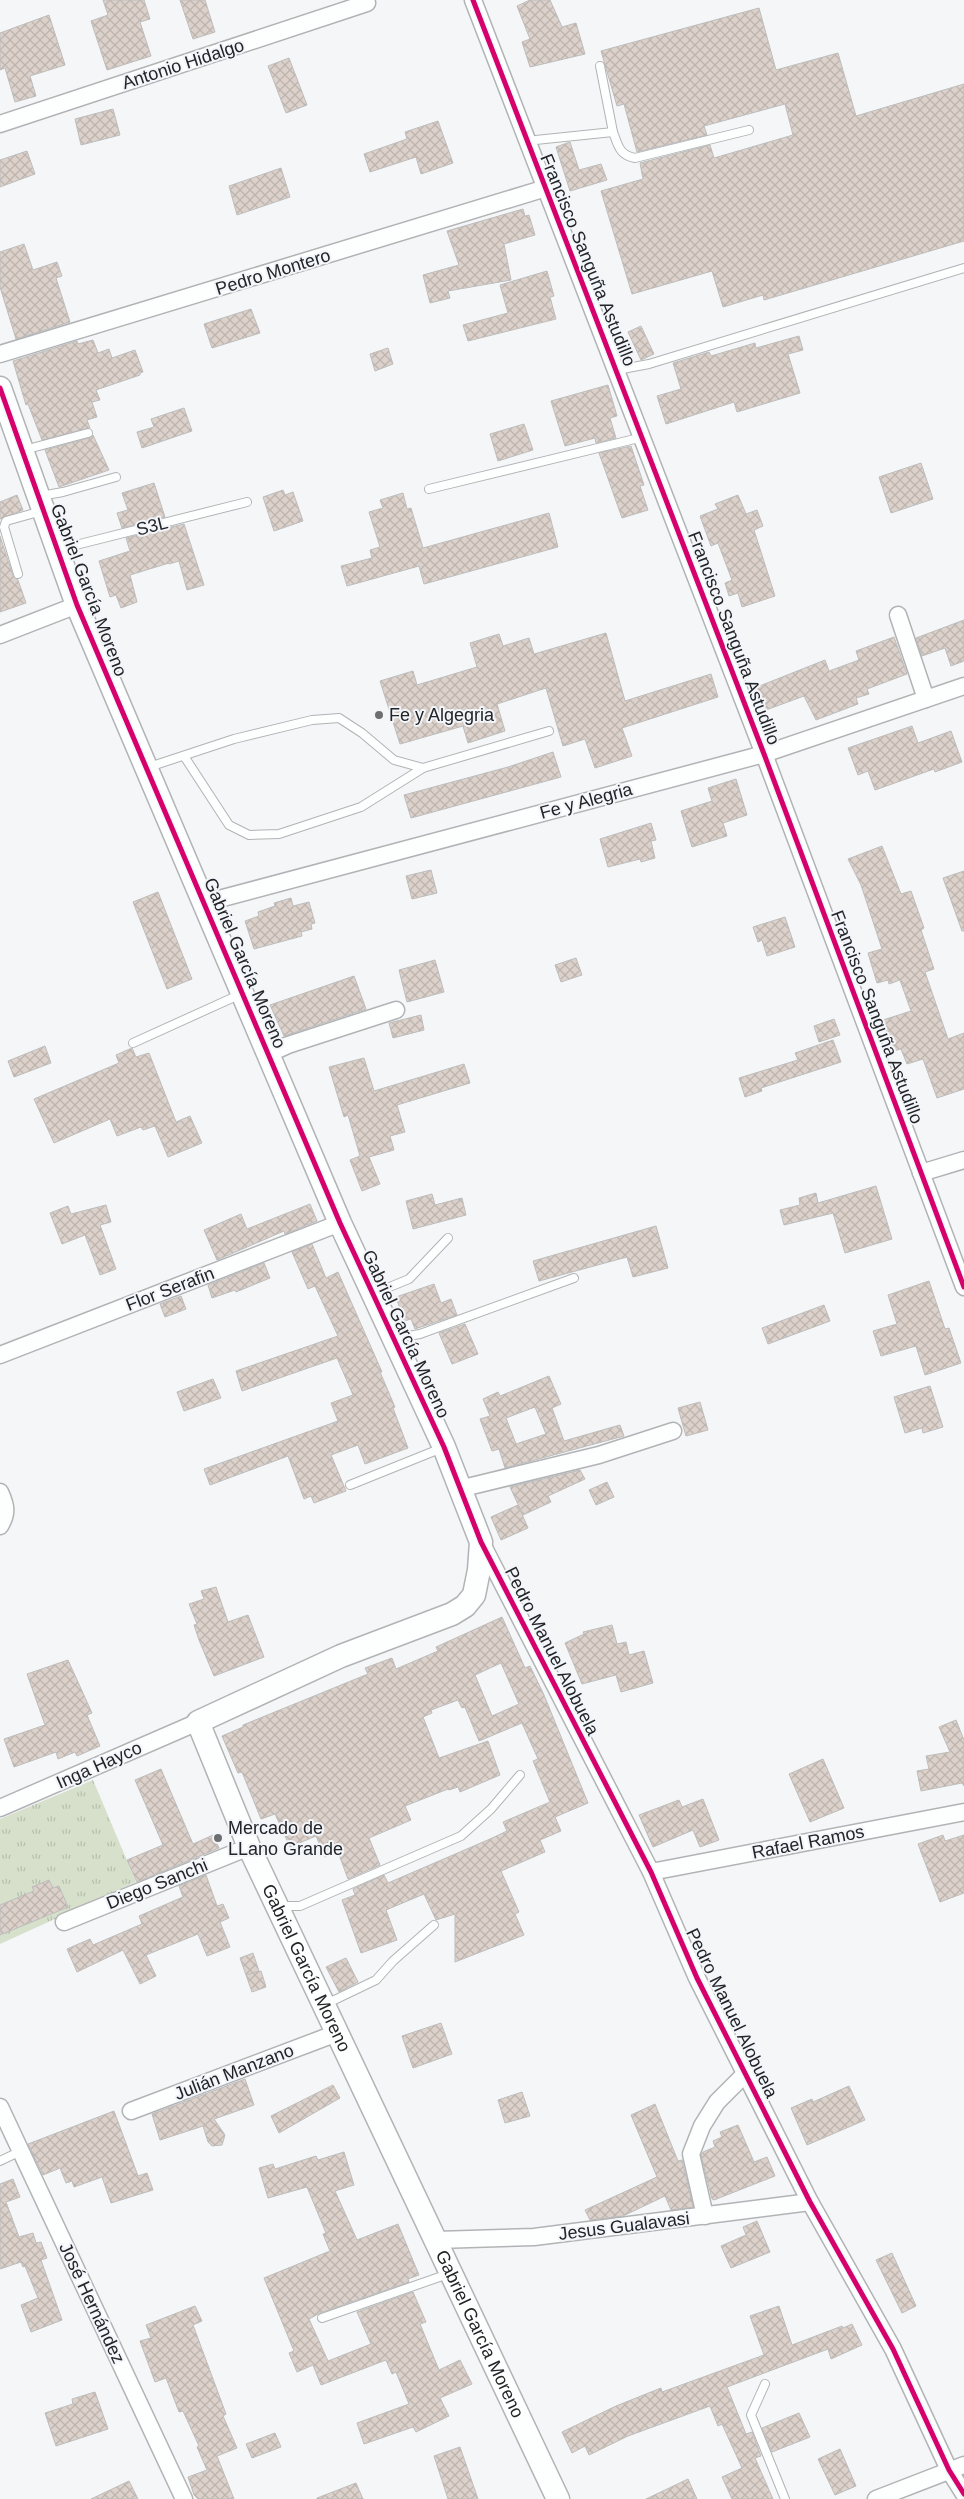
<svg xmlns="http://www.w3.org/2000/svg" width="964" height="2499" font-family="Arial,sans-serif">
<defs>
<pattern id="park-tufts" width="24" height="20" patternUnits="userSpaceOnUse" patternTransform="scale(1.25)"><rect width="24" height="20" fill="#d6e0cb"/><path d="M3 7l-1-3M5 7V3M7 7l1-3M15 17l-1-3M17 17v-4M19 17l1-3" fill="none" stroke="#b7c0ae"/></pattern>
<pattern id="building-cross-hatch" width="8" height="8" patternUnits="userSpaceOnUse" patternTransform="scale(1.25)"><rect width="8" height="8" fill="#ddd2cb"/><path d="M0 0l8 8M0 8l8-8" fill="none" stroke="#bdb4ae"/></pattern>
</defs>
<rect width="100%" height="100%" fill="#f4f6f8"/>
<polygon fill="url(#park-tufts)" points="93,1780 136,1882 0,1944 0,1819"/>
<g fill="url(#building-cross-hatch)" stroke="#bdbdbd" fill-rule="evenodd">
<polygon points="103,0 144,0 150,19 140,22 151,56 107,70 91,21 108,15"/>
<polygon points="180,0 205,0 215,32 193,39"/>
<polygon points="530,0 550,0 562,27 576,23 585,54 530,67 522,42 530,39 517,6"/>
<polygon points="759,8 776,70 838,53 856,116 964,84 964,241 764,300 763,295 723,307 712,271 632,294 601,191 643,179 640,163 710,145 714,158 793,135 785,104 704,126 707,135 637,152 624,104 617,106 601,51"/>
<polygon points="49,15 65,65 30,76 36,96 15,102 5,68 0,70 0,33"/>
<polygon points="289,58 307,105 286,113 268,66"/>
<polygon points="113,109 120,135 81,145 75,119"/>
<polygon points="438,121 453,163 421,174 416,157 370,172 364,154 407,139 405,132"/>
<polygon points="570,142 579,170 601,164 607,180 570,191 556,147"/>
<polygon points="27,151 35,174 0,187 0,160"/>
<polygon points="281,168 290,197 237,215 229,186"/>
<polygon points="523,209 525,216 529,215 535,235 504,244 511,280 448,291 450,298 430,303 423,275 459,265 447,231"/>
<polygon points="24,244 33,270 57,262 62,276 56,278 70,322 16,339 0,287 0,252"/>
<polygon points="547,271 554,296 550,297 556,319 468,341 463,325 508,313 500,285"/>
<polygon points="251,309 260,333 212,348 204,324"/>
<polygon points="641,326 654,354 641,360 628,332"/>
<polygon points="799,336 803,350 788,354 800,393 737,412 734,402 666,424 657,396 681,389 673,363 709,352 711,356 755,343 756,348"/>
<polygon points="93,340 98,353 109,349 112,358 135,350 143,372 140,373 140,375 96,390 100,400 92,402 97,417 87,420 90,428 42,440 28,404 26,405 13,361 77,341 78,344"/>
<polygon points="388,348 393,364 375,371 370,354"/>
<polygon points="608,385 617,416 610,418 616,438 596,443 595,438 565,446 551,401"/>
<polygon points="184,408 192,431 142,448 137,432 154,427 151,419"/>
<polygon points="524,424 533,450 498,461 490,434"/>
<polygon points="93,435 109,470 59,487 45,450 89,438"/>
<polygon points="631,446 644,485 640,486 648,510 622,518 599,453"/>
<polygon points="921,463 933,499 891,513 879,477"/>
<polygon points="154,483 165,517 122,528 117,513 128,510 122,493"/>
<polygon points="283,490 285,495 293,492 303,521 274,531 263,497"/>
<polygon points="403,493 407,509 411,508 423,548 549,513 558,547 424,584 419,566 347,586 341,566 372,558 370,550 380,547 369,512 383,508 380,500"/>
<polygon points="17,495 23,510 0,519 0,502"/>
<polygon points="738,495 746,514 757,510 763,526 754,530 775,596 742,607 738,593 729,596 725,583 732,580 718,543 711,546 700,516 718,509 715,504"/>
<polygon points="184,524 204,585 187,590 179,561 169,564 169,563 130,575 137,602 121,608 116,595 110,597 99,561 130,551 126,538"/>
<polygon points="0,536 13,576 18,580 26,603 0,612"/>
<polygon points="964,620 964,661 951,666 945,648 922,656 916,638"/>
<polygon points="606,633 625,701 711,674 718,697 622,728 632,756 595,768 585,739 563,746 546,688 497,704 505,731 468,743 463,726 400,744 380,681 413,671 417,685 477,667 470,643 499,634 503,646 529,638 534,654"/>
<polygon points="894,637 907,674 867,689 869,694 856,698 858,704 816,720 804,696 766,710 757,687 825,660 829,671 859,660 856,651"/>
<polygon points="912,726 918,743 951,731 962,762 935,772 934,769 875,790 868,771 858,775 848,748"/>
<polygon points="553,752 561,777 411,818 404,795 508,767"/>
<polygon points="736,779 747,815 723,823 727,836 692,847 681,811 712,801 708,788"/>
<polygon points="651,823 656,840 651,841 655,858 641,862 640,859 608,867 600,839"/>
<polygon points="882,846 901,894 911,891 924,928 921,930 934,969 925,972 948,1039 964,1033 964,1089 937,1098 923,1059 907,1064 901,1049 893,1051 883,1020 911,1011 900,980 889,984 888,980 877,983 868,953 882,949 861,885 848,859"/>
<polygon points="431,870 437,893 412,899 406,876"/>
<polygon points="964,871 964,931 962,931 943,878"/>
<polygon points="158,892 192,979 167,989 133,902"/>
<polygon points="291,898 293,906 309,902 315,923 311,924 312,929 301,932 302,936 254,949 245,921 259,916 258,912 275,906 274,903"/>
<polygon points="785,917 795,947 767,956 762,940 758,942 753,927"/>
<polygon points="576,958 582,975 561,982 555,965"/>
<polygon points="435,960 444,992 407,1002 399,970"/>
<polygon points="354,976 366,1009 284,1036 270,1005"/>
<polygon points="421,1015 424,1030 393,1038 389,1023"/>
<polygon points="834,1019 840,1035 819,1042 814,1026"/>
<polygon points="833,1040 841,1062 761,1088 762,1091 745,1097 739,1078 798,1060 795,1053"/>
<polygon points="45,1046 51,1063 14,1077 8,1061"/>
<polygon points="132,1048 136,1057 149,1053 176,1122 190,1116 202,1143 168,1157 155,1126 143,1130 141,1127 117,1136 110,1119 54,1143 34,1099 119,1063 116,1055"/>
<polygon points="364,1058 374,1091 464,1064 470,1083 397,1105 405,1132 390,1136 394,1150 369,1157 380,1184 362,1191 350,1160 360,1156 348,1115 344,1117 329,1067"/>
<polygon points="876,1186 892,1239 845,1253 833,1213 784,1225 780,1210 800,1205 799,1198 816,1193 818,1203"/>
<polygon points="432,1194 435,1205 462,1198 466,1215 413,1229 406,1201"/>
<polygon points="310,1204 317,1221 285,1234 284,1231 217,1260 204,1230 241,1214 247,1229"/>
<polygon points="106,1205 111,1222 100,1225 116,1269 100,1275 85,1235 62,1244 50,1213 68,1206 71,1214"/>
<polygon points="656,1226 668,1268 633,1277 627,1257 539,1281 533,1261"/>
<polygon points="312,1244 326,1278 338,1272 382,1372 380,1372 395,1407 393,1408 408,1448 365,1464 358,1445 331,1455 346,1491 314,1503 311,1496 304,1499 288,1456 210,1485 204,1469 338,1421 331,1403 353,1395 337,1358 242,1391 236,1371 338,1336 315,1286 308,1289 292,1252"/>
<polygon points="264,1263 270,1278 236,1292 235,1290 212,1298 208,1285"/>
<polygon points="929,1281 945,1329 949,1328 961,1363 925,1375 916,1346 881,1356 873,1331 897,1324 888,1295"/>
<polygon points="434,1284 441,1303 451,1299 457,1315 415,1329 411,1319 404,1321 396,1297"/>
<polygon points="181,1296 186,1309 165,1317 160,1304"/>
<polygon points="824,1305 830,1321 768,1344 762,1328"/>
<polygon points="465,1324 478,1354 452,1364 439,1333"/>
<path d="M549,1376L561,1404L552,1408L564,1441L620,1425L624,1436L505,1468L499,1449L492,1451L480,1419L490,1416L483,1399L498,1392L500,1396ZM535,1407L546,1434L516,1444L506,1418Z"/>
<polygon points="213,1379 221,1398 184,1411 177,1392"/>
<polygon points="930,1386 943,1427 923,1433 922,1428 905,1433 894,1397"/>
<polygon points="700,1402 708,1430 686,1436 678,1408"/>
<polygon points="580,1470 585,1479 548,1496 551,1502 523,1515 510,1487"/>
<polygon points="607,1482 614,1497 596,1505 589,1490"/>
<polygon points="518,1505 528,1528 501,1540 491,1517"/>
<polygon points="216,1587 228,1622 248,1615 264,1657 214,1676 199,1640 194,1625 197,1624 189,1604 204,1599 201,1591"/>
<path d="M502,1617L525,1668L530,1666L544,1695L588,1803L555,1817L561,1831L540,1840L545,1852L501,1871L519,1912L515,1914L524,1935L455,1962V1914L436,1920L424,1894L386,1910L397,1940L361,1953L342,1900L355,1895L353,1889L384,1875L388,1883L490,1839L507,1831L503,1822L550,1802L533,1761L538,1759L522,1723L479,1741L465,1707L462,1708L458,1700L431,1710L432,1713L423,1717L439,1758L488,1741L500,1775L460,1792L458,1787L449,1790L448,1789L405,1806L411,1820L369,1838L380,1865L348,1879L338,1852L325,1857L316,1836L290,1847L275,1814L261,1819L242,1772L238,1773L222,1736L243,1727V1725L368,1674L365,1668L392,1658L396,1669L438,1651L436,1647ZM501,1663L519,1704L492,1716L475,1675Z"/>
<polygon points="612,1625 617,1644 626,1642 629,1655 644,1651 653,1683 621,1692 616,1675 582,1684 565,1643 584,1634 583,1632"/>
<polygon points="68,1660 92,1713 87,1715 100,1746 77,1756 75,1752 58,1759 56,1752 14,1767 4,1739 45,1725 27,1674"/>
<polygon points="956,1720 964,1740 964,1786 962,1783 921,1791 917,1771 929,1769 926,1756 950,1752 939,1727"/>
<polygon points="823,1759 844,1808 810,1822 789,1774"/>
<polygon points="161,1769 193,1844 213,1835 219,1848 137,1882 127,1860 163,1845 135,1780"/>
<polygon points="703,1799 719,1840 700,1847 693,1830 653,1847 639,1815 679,1800 682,1807"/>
<polygon points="943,1835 945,1841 964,1835 964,1893 940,1902 918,1844"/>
<polygon points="206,1875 217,1906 223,1904 229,1918 220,1922 230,1947 207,1956 198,1934 146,1955 156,1976 140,1984 123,1950 77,1972 67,1949 90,1939 93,1945 142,1924 139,1916 183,1897 179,1886"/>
<polygon points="49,1880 53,1888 59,1886 68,1907 0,1935 0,1905 34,1891 32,1887"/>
<polygon points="253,1953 259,1971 246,1975 240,1958"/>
<polygon points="346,1958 358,1982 339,1992 326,1967"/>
<polygon points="261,1971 266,1987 252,1992 246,1975"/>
<polygon points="441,2023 452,2054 413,2068 402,2036"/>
<polygon points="245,2079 254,2105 214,2119 225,2135 222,2145 212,2146 208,2142 203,2126 160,2140 152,2114"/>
<polygon points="333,2085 340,2098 279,2133 271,2116"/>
<polygon points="849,2086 865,2120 807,2145 791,2108 812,2099 813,2102"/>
<polygon points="522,2092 530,2116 505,2123 498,2100"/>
<polygon points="655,2104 678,2161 682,2160 693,2207 671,2210 665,2196 623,2216 590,2220 585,2210 657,2177 631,2115"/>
<polygon points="114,2111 138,2176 147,2173 153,2190 111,2203 102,2177 74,2187 72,2181 66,2183 60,2168 43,2175 28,2144"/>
<polygon points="738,2125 754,2162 767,2157 775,2176 714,2200 712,2199 701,2155 703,2152 715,2147 713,2141 722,2137 720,2132"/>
<polygon points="344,2152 354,2185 335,2191 357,2240 398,2224 419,2275 408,2279 409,2282 320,2313 309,2319 328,2361 371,2344 357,2312 413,2292 426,2322 420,2324 439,2370 460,2360 472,2384 440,2398 449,2416 416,2432 413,2427 364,2444 357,2423 409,2404 396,2372 392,2374 386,2360 321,2385 313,2365 297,2372 289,2353 294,2351 264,2278 330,2251 323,2234 326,2233 307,2187 268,2198 259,2168 273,2164 275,2169 316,2156 318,2160"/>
<polygon points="13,2179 20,2197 6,2202 19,2237 33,2233 36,2243 41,2242 47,2258 41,2260 62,2320 31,2332 21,2305 38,2298 25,2266 23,2267 21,2262 0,2269 0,2184"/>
<polygon points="757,2221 770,2252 731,2268 721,2246 746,2235 743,2227"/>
<polygon points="892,2253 916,2306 902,2313 876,2260"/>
<polygon points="195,2306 202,2321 193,2325 226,2414 223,2416 237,2448 217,2456 234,2499 198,2499 194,2495 188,2477 207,2470 197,2447 199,2446 183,2411 179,2412 166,2378 155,2382 140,2341 151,2338 146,2325"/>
<polygon points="779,2306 792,2345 842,2326 843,2328 852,2324 862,2345 831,2359 828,2349 727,2387 746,2434 752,2432 761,2456 755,2458 773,2499 732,2499 722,2477 742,2468 722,2424 718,2426 710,2406 628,2436 589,2455 585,2446 572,2453 562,2432 616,2406 661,2388 662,2392 764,2355 750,2316"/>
<polygon points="95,2392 108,2429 56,2446 45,2413 73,2404 72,2399"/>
<polygon points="799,2413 810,2437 772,2452 762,2428"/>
<polygon points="275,2433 281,2447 252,2458 246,2444"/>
<polygon points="460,2447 478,2499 448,2499 434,2456"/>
<polygon points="840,2449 856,2486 835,2495 818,2459"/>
<polygon points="688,2479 697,2499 646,2499"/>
<polygon points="129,2481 138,2499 91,2499"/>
<polygon points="356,2483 363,2499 317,2499 317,2498"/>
</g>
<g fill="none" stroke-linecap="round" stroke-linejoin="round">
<g stroke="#b2b3b5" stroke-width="10">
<g id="lane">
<path d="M613,132C618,145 619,155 635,158L749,130"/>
<polyline points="526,141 613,132 600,66"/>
<polyline points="617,370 649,364 964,268"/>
<polyline points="24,450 88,433"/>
<polyline points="429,489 643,437"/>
<polyline points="40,496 63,492 116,477"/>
<polyline points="60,549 247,502"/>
<polyline points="18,574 4,527 6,521 42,511"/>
<polyline points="184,756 229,825 249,835 279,834 361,807 423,768"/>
<polyline points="149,767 234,739 312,720 339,718 362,733 394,760 423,768 549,731"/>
<polyline points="133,1043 241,994"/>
<polyline points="375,1293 409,1279 448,1238"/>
<polyline points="396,1338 420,1334 574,1278"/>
<polyline points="350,1485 442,1448"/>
<polyline points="281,1906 300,1906 461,1836 491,1809 520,1775"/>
<polyline points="326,2004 376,1980 393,1961 434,1925"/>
<polyline points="0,2161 21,2151"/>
<polyline points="322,2318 448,2274"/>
<polyline points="765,2384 751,2415 785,2499"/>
</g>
</g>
<g stroke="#b2b3b5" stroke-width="19">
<g id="street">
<polyline points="473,0 764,754 964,1287"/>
<polyline points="0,124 367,3"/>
<polyline points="0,354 546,188"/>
<polyline points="898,615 926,699"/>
<polyline points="0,635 77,605"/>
<polyline points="204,903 764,754 964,686"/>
<polyline points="268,1054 288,1045 396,1010"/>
<polyline points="921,1173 964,1160"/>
<polyline points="0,1355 340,1223"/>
<polyline points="459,1489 599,1455 673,1431"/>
<path d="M0,1492C6,1505 8,1513 0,1526"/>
<polyline points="481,1542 651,1872 697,1978 810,2202 893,2349 949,2470 964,2494"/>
<polyline points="0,1808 198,1722"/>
<polyline points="651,1872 964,1812"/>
<polyline points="64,1922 249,1847"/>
<polyline points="0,2107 184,2499"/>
<polyline points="131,2111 337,2033"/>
<polyline points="705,2216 691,2154 702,2126 717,2102 746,2073"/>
<polyline points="437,2240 534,2237 810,2202"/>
<polyline points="876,2499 964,2465"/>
</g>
</g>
<g stroke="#b2b3b5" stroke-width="25">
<g id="secondary">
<path id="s1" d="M0,388L77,605L340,1223L444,1447L481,1542L479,1570L474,1595L465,1606L452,1614L341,1656L198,1722L249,1847L558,2499"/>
</g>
</g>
<use href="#lane" stroke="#fdfefe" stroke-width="8"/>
<use href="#street" stroke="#fdfefe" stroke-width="16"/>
<use href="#secondary" stroke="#fdfefe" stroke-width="22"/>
<g stroke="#f2f5fa" stroke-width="8">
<g id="cycleway">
<polyline points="473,0 764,754 964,1287"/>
<polyline points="0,388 77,605 340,1223 444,1447 481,1542 651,1872 697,1978 810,2202 893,2349 949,2470 964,2494"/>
</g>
</g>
<use href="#cycleway" stroke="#d6006c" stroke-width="5"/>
</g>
<g fill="#6c6e70" stroke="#f2f5fa" stroke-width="2">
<circle cx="379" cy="715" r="5"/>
<circle cx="218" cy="1838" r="5"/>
</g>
<g text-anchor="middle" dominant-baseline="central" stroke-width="4" stroke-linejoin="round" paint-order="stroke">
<g font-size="18" fill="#232426" stroke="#f2f5fa">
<text transform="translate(183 64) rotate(-18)">Antonio Hidalgo</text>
<text transform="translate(588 260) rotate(68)">Francisco Sanguña Astudillo</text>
<text transform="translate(273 272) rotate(-17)">Pedro Montero</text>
<text transform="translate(152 526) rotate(-14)">S3L</text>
<text transform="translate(89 590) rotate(69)">Gabriel García Moreno</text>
<text transform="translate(734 638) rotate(69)">Francisco Sanguña Astudillo</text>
<text transform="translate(586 801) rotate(-15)">Fe y Alegria</text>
<text transform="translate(245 963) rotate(67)">Gabriel García Moreno</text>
<text transform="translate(877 1017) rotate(69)">Francisco Sanguña Astudillo</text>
<text transform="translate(170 1289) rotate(-21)">Flor Serafin</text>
<text transform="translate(406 1334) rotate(65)">Gabriel García Moreno</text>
<text transform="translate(552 1651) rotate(63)">Pedro Manuel Alobuela</text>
<text transform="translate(99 1765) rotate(-24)">Inga Hayco</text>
<text transform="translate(808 1842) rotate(-11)">Rafael Ramos</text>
<text transform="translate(157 1884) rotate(-22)">Diego Sanchi</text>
<text stroke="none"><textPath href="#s1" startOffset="1879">Gabriel García Moreno</textPath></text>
<text transform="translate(732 2013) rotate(64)">Pedro Manuel Alobuela</text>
<text transform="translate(234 2072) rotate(-21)">Julián Manzano</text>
<text transform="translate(624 2226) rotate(-7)">Jesus Gualavasi</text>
<text transform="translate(92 2303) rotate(65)">José Hernández</text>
<text stroke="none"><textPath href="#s1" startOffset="2284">Gabriel García Moreno</textPath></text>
</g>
<g font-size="18" fill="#232426" stroke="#f2f5fa" text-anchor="start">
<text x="389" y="715">Fe y Algegria</text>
<text x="228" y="1828">Mercado de<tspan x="228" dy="21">LLano Grande</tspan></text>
</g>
</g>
</svg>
